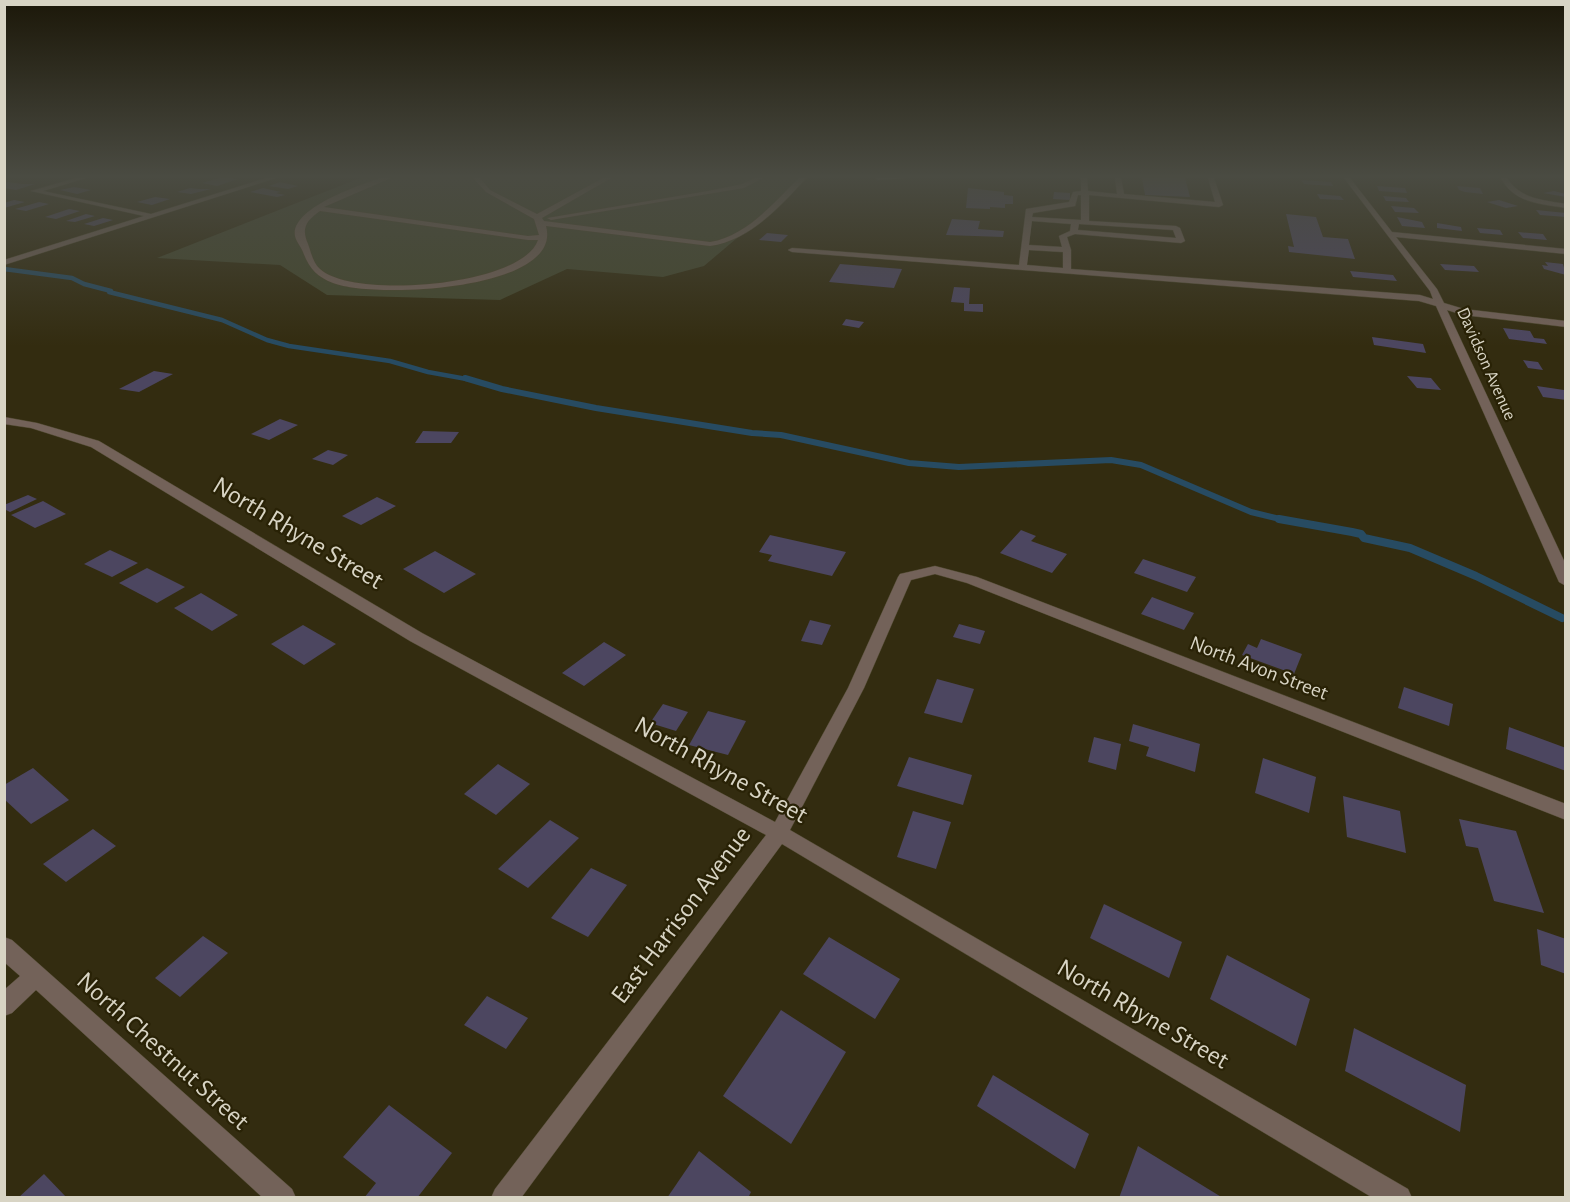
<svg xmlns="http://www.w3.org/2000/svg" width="1570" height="1202" font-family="'Alegreya Sans',sans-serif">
<rect width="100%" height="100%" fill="#332c10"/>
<polygon fill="#44482e" points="360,178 808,178 704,266 663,277 567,269 500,300 327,295 280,265 157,258"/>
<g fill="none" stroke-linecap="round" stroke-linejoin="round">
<polyline stroke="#274b62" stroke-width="4.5" points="4,269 72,278 84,284 111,291 109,292 222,320 267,340 289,346 390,361 428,372 472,380"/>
<polyline stroke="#274b62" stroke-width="6" points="465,378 502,389 596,408 752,433 781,435 909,463 959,467 1111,460 1141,465 1251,512 1288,521"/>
<polyline stroke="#274b62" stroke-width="8" points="1279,519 1352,532 1361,534 1364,538 1410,548 1476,576 1562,618"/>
</g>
<g fill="#4c4660">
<polygon points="219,178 231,178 238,179 217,186 202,183"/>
<polygon points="1142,178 1185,178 1190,197 1145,195"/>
<polygon points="1301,180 1331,182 1333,186 1304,184"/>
<polygon points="8,182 23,184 35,184 16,190 4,188 4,183"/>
<polygon points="280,182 298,186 288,189 269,186"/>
<polygon points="1377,186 1405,188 1407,193 1379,191"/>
<polygon points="1457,186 1480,188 1483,194 1465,192 1459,190"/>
<polygon points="74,187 91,190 77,194 60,190"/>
<polygon points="190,188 199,189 211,189 191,194 177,192"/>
<polygon points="263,188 281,192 276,193 285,195 277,197 250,192"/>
<polygon points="968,188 1004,192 1004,195 1013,196 1013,204 1005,204 1005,208 990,207 990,209 966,208"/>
<polygon points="1554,191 1566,194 1566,197 1543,193"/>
<polygon points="1054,192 1070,193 1070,200 1053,199"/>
<polygon points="1317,194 1340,196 1344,200 1320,199"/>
<polygon points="1383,196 1406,198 1409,202 1386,201"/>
<polygon points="155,197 170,199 152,205 137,202"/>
<polygon points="14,200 25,202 4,208 4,203"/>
<polygon points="1499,200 1518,206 1506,208 1487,202"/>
<polygon points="39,202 49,204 26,211 15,209"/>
<polygon points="1391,206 1414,208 1419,213 1395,212"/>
<polygon points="69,209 80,211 56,219 45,217"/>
<polygon points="1536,210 1566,213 1566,217 1540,215"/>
<polygon points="86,214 95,216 75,222 66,221"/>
<polygon points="1286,214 1316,217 1323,237 1348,239 1355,259 1289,252 1288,246 1294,247"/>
<polygon points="1397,217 1422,222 1425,228 1402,226"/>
<polygon points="103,218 113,220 94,226 84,224"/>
<polygon points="952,219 980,221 978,229 1004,231 1003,237 946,235"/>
<polygon points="1437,223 1461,227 1462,231 1437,228"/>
<polygon points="1477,228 1500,230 1503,235 1480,233"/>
<polygon points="1518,232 1543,234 1547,240 1523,238"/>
<polygon points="767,233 788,235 781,242 759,240"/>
<polygon points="1545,262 1563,264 1566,275 1544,269 1542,265 1548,266"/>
<polygon points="840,264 902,269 894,288 829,282"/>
<polygon points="1440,264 1474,266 1479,272 1445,270"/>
<polygon points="1350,271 1393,275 1397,281 1353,277"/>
<polygon points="954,287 970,288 969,304 983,304 983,312 964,311 964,303 951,302"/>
<polygon points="846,319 864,322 859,328 842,325"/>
<polygon points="1503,328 1530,331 1534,338 1544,339 1547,344 1509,339"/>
<polygon points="1372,337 1423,344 1426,353 1374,345"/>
<polygon points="1523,360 1538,362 1543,370 1528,368"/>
<polygon points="154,371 173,374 139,392 119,389"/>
<polygon points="1407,376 1431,378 1441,390 1417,388"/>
<polygon points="1537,386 1564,390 1566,400 1543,397"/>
<polygon points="280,419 298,425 269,440 251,434"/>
<polygon points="423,431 459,432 451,443 415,443"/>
<polygon points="328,450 348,455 333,465 312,459"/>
<polygon points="28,495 37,499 10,512 4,509 4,505"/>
<polygon points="377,497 396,506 361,525 342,516"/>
<polygon points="43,501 66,514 35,528 11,515"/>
<polygon points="1021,530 1036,536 1031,541 1067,554 1052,573 1000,553"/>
<polygon points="770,535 846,552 832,576 768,561 772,555 759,552"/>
<polygon points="110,550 138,563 112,577 84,564"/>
<polygon points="435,551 476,574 444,593 403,569"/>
<polygon points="1143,559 1196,577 1187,592 1134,573"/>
<polygon points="147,568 185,587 157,603 119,583"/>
<polygon points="201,593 238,615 212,631 174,608"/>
<polygon points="1152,597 1194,613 1184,630 1141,614"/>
<polygon points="810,620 831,625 822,645 801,641"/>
<polygon points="959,624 985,631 980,644 953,637"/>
<polygon points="303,625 336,644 304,665 271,644"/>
<polygon points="1261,639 1302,654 1294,674 1242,655 1248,644 1257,648"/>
<polygon points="604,642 626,655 584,686 562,673"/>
<polygon points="937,679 974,689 962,723 924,713"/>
<polygon points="1404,687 1453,704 1449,726 1398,708"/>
<polygon points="663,704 688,712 676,731 650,723"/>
<polygon points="708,711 746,721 728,755 689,745"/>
<polygon points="1133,724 1200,744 1195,772 1146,756 1149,747 1129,741"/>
<polygon points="1509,727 1566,748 1566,771 1506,749"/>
<polygon points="1094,737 1121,744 1116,770 1088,762"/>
<polygon points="909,757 972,775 963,805 897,786"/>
<polygon points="1263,758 1316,777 1309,813 1255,793"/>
<polygon points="498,764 530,784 496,815 464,794"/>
<polygon points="33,768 69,800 31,824 4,799 4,785"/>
<polygon points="1343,796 1400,811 1406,853 1347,837"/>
<polygon points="913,811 951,822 936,869 897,857"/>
<polygon points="1459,819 1516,831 1544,913 1494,901 1478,848 1466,846"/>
<polygon points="550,820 579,838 528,888 498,869"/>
<polygon points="93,829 116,846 66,882 43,864"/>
<polygon points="591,868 627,885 588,937 551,918"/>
<polygon points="1104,904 1182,942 1169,978 1090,938"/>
<polygon points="1537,929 1566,939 1566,974 1541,965"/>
<polygon points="203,936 228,953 180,997 155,978"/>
<polygon points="829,937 900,979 875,1019 803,974"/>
<polygon points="1227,955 1310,999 1296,1046 1210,999"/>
<polygon points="487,996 528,1018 506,1049 464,1025"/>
<polygon points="781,1010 846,1052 791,1144 723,1096"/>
<polygon points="1354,1028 1466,1085 1460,1132 1345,1071"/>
<polygon points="993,1075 1089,1134 1075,1169 977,1106"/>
<polygon points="389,1105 452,1153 417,1198 364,1198 376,1183 343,1157"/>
<polygon points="1138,1146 1223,1198 1119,1198"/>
<polygon points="699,1151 751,1192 748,1198 667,1198"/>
<polygon points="44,1174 67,1198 18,1198"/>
</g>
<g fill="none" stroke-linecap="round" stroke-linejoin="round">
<g stroke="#4d472d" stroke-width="1">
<g id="minor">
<polygon points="76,178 86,178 43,191 151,214 266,178 276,178 4,265 4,260 144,216 31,191"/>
<path d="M381,178H391L324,207L528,236L539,235L534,219L486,192L473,178H480L490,190L537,214L603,178H611L542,218L544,221L710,242C747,236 774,202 799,178H806C781,206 749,241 710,246L546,226C564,291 373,299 333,283C317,277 309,268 303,252C301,247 296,241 295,236C290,208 362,184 381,178ZM320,211L528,240H538C523,286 353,300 320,269C313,263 311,252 308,244C301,228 306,221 320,211Z"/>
<polygon points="755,178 763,178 744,188 551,220 547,218 708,191 742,184"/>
<polygon points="875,178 905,178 878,180"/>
<path d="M1081,178H1087L1088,191L1117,194L1115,178H1121L1124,194L1215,202L1208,178H1214L1223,205L1219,207L1089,195V221L1176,226L1180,228L1185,241L1181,243L1075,234L1067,237L1071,250V269L1420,295L1433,299L1430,291L1344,178H1350L1392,232L1566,249V254L1396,237L1437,289L1444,303L1464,309L1566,321V327L1463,315L1447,310L1566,565V586L1559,582L1436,306L1419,301L792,252L788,250L792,248L1019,265L1026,209L1069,202L1073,192L1081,191ZM1078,195H1081V220L1032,217L1033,213L1075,206ZM1032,221L1071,224L1070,231L1059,236L1062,247L1029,245ZM1079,224L1173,230L1176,238L1078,230ZM1029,250L1063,252V268L1027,265Z"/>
<path d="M1501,178H1507C1520,199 1543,200 1566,204V208C1540,204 1514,203 1501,178Z"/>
<polygon points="4,417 37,423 99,441 422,633 775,822 848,688 898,577 900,574 935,566 977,577 1566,804 1566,820 967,583 935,574 911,580 864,688 790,830 1408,1189 1412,1198 1373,1198 782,844 521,1198 491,1198 495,1189 766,835 410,641 91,447 31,428 4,424"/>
<polygon points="4,937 12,940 292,1189 296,1198 263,1198 36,990 12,1013 4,1016 4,990 20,976 4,962"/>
</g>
</g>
<use href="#minor" fill="#736259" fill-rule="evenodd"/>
</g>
<linearGradient id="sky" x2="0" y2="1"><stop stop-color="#1c1809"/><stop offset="0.51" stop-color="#4a4b42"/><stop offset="1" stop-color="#4a4b42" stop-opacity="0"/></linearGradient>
<rect width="1570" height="346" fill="url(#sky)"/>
<g text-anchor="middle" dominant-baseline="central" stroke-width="4.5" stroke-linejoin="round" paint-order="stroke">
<g font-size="18" fill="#d8d4c4" stroke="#292206">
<text transform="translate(1486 364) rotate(66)">Davidson Avenue</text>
</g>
<g font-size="21" fill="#d8d4c4" stroke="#292206">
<text transform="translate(1259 668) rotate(21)">North Avon Street</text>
</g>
<g font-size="26" fill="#d8d4c4" stroke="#292206">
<text transform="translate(298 533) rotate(31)">North Rhyne Street</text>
<text transform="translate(721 770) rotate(29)">North Rhyne Street</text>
<text transform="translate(681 915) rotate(-53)">East Harrison Avenue</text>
<text transform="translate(1143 1014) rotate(30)">North Rhyne Street</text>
<text transform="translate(163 1051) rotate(42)">North Chestnut Street</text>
</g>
</g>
<rect width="1570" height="1202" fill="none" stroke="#d8d4c4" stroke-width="12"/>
</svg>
